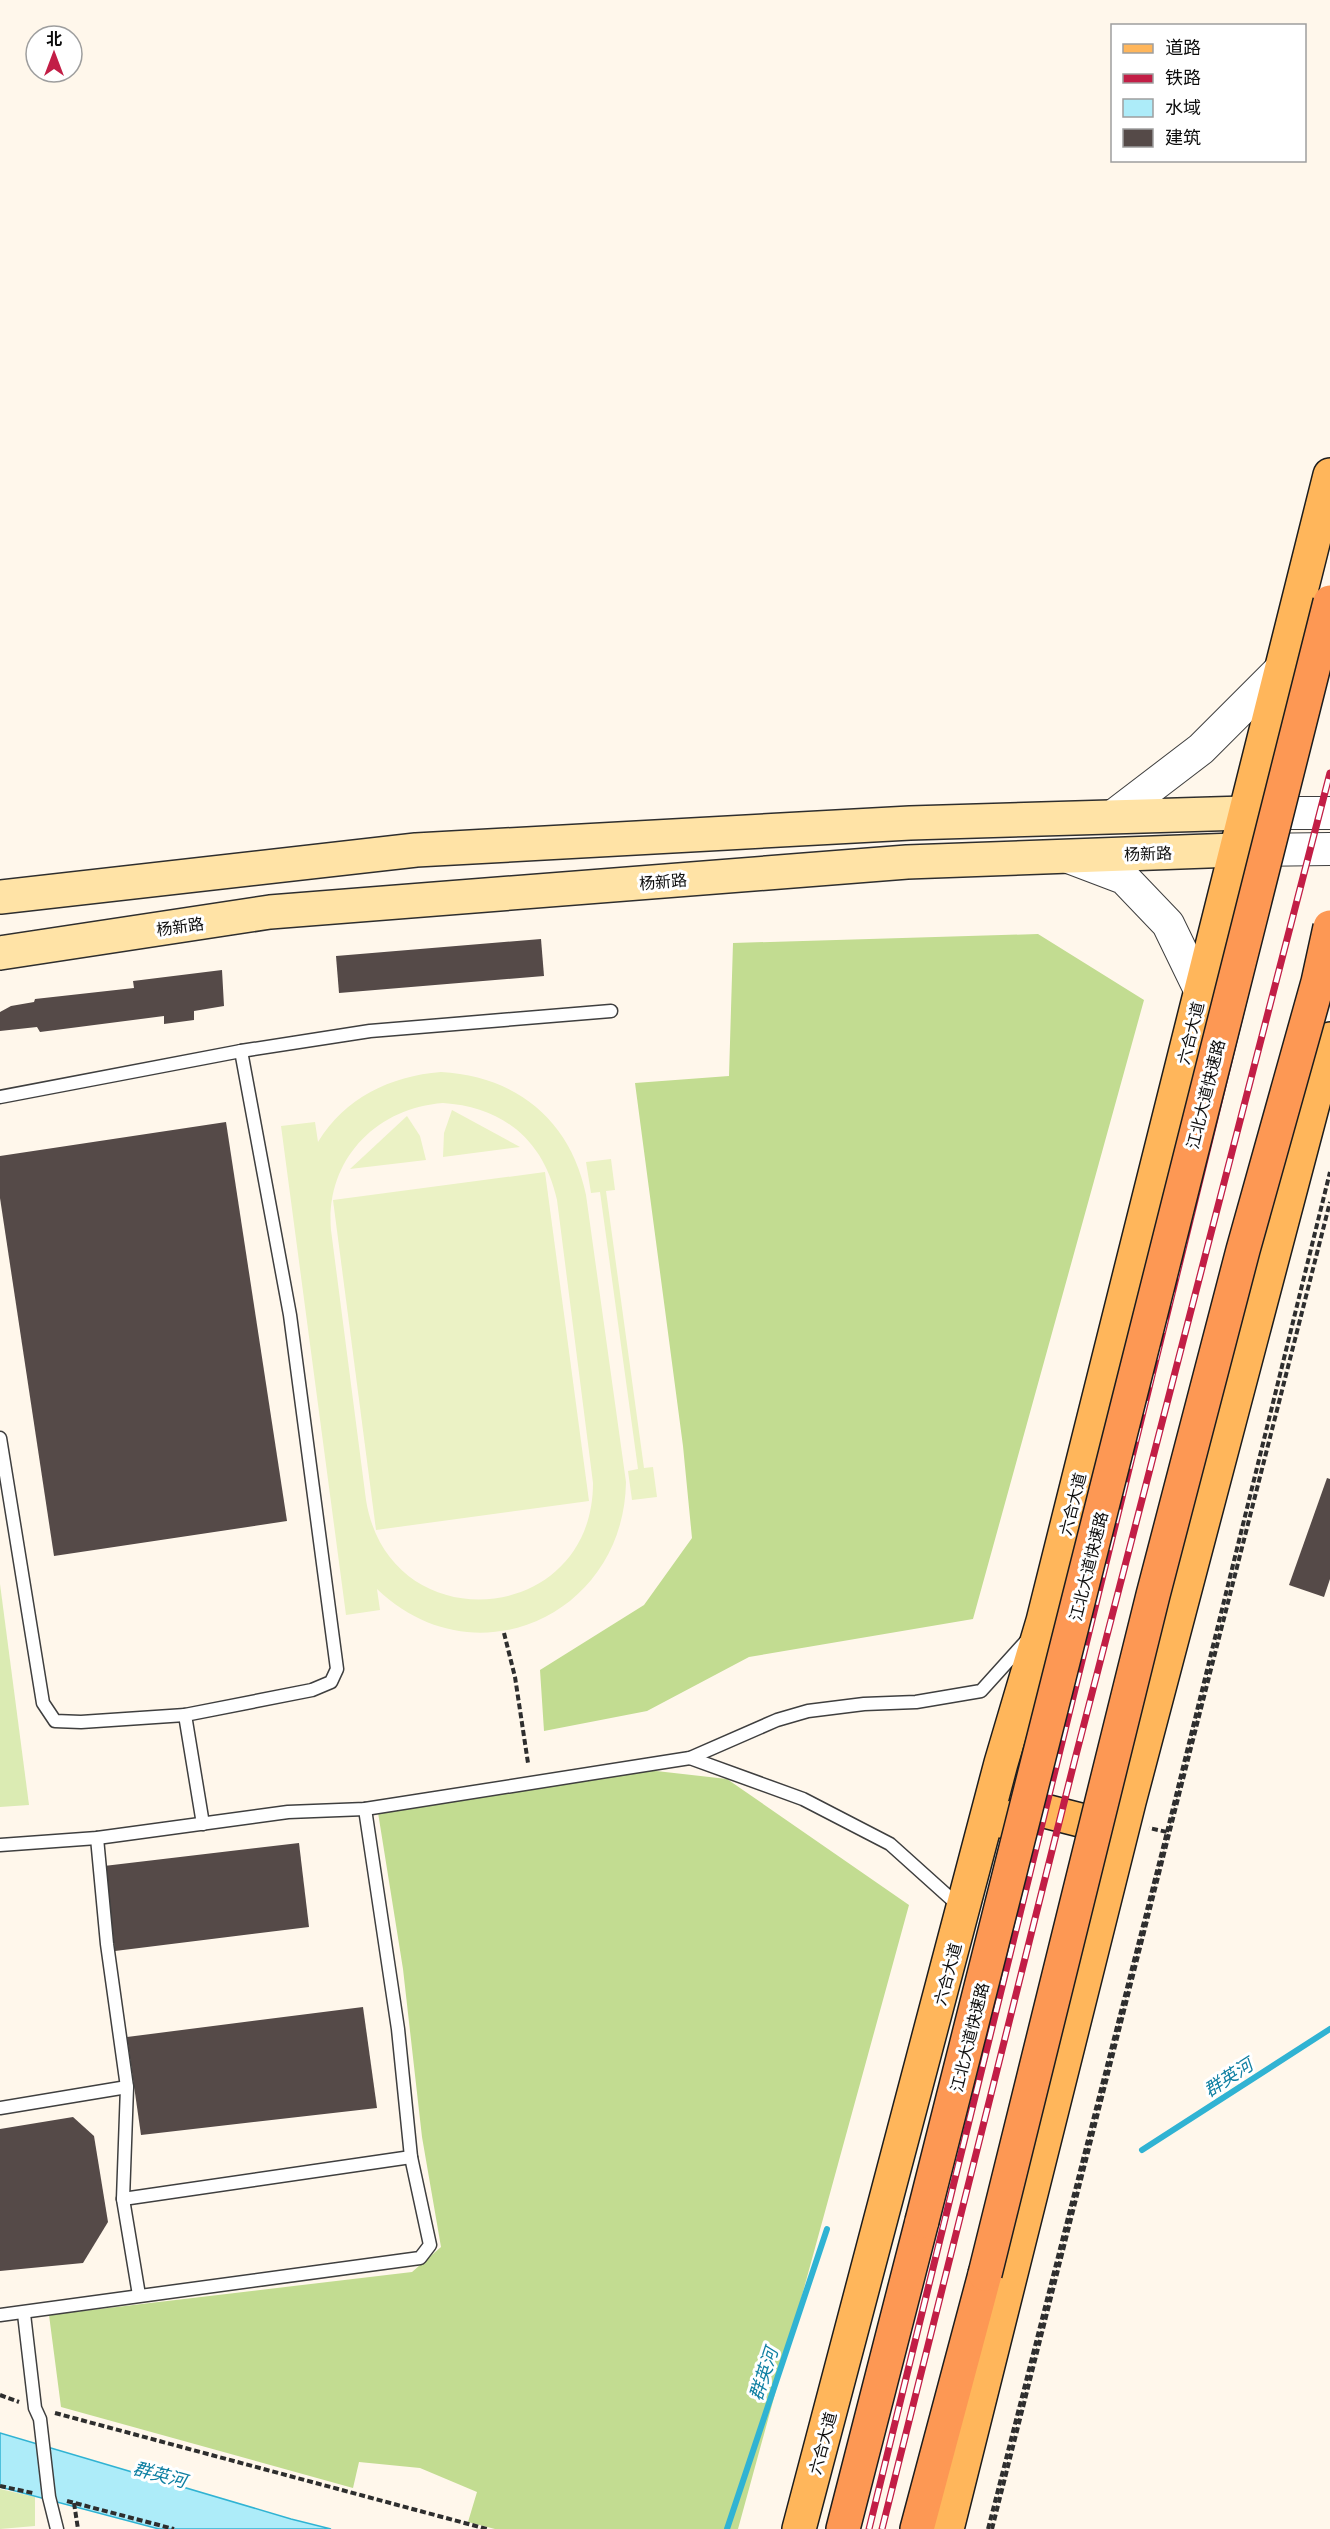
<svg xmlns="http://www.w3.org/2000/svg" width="1330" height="2529" font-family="'Playfair Display','Noto Sans SC',serif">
<rect width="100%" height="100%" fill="#fff7eb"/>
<g fill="#dbebb3">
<polygon points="0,1584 29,1805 0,1807"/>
<polygon points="0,2489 35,2497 35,2526 0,2529"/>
</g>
<g fill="#c2dc91">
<polygon points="1038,934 1144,1000 973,1619 749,1657 647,1711 544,1731 540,1670 644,1605 692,1538 683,1446 635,1083 729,1076 733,943"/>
<polygon points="621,1767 727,1779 909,1905 738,2529 495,2529 468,2522 477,2492 420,2468 359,2462 353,2488 61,2407 49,2315 412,2272 441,2247 422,2137 403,1969 376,1800"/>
</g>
<g fill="#ebf2c5" fill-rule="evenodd">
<path d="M441,1072C517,1076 571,1121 586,1195L626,1482C624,1615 475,1683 377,1589L380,1610L346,1615L281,1126L315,1122L318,1142C345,1098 390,1076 441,1072ZM443,1103C504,1107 544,1141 557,1200L593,1483C593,1627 389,1643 366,1500L331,1230C325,1161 375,1108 443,1103Z"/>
<polygon points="452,1110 520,1147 443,1157 444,1133"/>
<polygon points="407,1116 420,1136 426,1160 350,1169"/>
<polygon points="611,1159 615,1190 606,1191 644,1468 653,1467 657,1497 632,1500 628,1471 638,1469 600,1192 591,1193 586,1162"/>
<polygon points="545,1172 589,1501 376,1530 333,1200"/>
</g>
<polygon fill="#adecf9" stroke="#30b3d3" stroke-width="1.5" points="0,2433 291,2519 331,2529 159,2529 0,2487"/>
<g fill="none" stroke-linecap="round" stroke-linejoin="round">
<g stroke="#30b3d3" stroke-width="6">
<polyline points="1142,2150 1330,2029"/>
<polyline points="727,2529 827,2229"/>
</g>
</g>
<g fill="#554a48">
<polygon points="541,939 544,976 339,993 336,956"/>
<polygon points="222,970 224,1006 194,1011 194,1020 164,1024 164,1016 40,1032 37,1027 0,1031 0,1012 11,1006 34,1002 35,999 134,988 133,981"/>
<polygon points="226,1122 287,1521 54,1556 0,1198 0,1156"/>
<polygon points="1327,1478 1330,1479 1330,1579 1324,1597 1289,1585"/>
<polygon points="299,1843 309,1927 115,1951 104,1866"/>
<polygon points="363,2007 377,2108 141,2135 127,2037"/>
<polygon points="73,2117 94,2136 108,2222 83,2263 0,2271 0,2129"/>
</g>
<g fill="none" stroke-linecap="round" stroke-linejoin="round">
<g stroke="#3f3f3f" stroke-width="15">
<g id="service">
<polyline points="0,1097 241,1051 370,1031 611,1011"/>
<polyline points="0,1438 43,1703 55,1721 81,1722 185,1715"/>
<polyline points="690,1758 803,1799 890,1844 959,1906"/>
<polyline points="203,1824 185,1715 312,1690 331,1682 337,1669 290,1315 241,1051"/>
<polyline points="97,1838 107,1944 127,2087 123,2199 139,2295"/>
<polyline points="0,1845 97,1838 288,1812 365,1809 690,1758 777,1720 808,1711 864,1704 916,1702 981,1691 1027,1640"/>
<polyline points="0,2108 127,2087"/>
<polyline points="123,2199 411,2157"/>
<polyline points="24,2314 35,2408 40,2419 49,2497 57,2529"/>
<polyline points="0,2315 420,2258 430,2245 411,2157 398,2029 365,1809"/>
</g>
</g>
<g stroke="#3f3f3f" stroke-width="34">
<g id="tertiary">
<polyline points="1250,813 1330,813"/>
<polyline points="1112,817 1201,749 1282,668"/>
<polyline points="1242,850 1330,849"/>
<polyline points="1066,856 1124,878 1168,924 1200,990"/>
</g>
</g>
<g stroke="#2e2e2e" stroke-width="36">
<g id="secondary">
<polyline points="0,897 416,850 910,823 1245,813"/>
<polyline points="0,953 270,912 907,862 1235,850"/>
</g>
</g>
<g stroke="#1d1d1d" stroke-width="36">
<g id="primary">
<polyline points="1001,1821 1037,1809 1088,1822 1110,1852"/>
<polyline points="799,2529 1001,1763 1043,1621 1330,475"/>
<polyline points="947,2529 1129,1802 1330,1039"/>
</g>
</g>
<g stroke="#1d1d1d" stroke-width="36">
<g id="trunk">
<polyline points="843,2529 922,2221"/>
<polyline points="917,2529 985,2274"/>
</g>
</g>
<g stroke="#2e2e2e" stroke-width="4" stroke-dasharray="6 3" stroke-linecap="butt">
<polyline points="504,1633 515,1677 528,1763"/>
<polyline points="1167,1832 1330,1172"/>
<polyline points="0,2395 19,2402"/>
<polyline points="55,2413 487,2529"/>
<polyline points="0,2486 33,2493"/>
<polyline points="67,2501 174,2529"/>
<polyline points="74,2503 78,2529"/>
<polyline points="988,2529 1167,1832 1149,1828"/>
<polyline points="992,2529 1330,1202"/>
</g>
<use href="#service" stroke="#fff" stroke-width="12"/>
<use href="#tertiary" stroke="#fff" stroke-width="32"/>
<use href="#secondary" stroke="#ffe3a6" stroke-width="33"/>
<use href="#primary" stroke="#ffb65b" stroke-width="33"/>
<use href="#trunk" stroke="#fd9854" stroke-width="33"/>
<g stroke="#c21e46" stroke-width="7">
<g id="rail">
<polyline points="869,2529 1330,650"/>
<polyline points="882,2529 1075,1759 1330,773"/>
</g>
</g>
<use href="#rail" stroke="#fff" stroke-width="4.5" stroke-dasharray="14" stroke-linecap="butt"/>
<g stroke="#1d1d1d" stroke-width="36" stroke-linecap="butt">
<g id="trunk-bridge">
<path d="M922,2221C1061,1682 1191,1141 1330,602"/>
<polyline points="985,2274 1153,1595 1243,1250 1318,982 1330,927"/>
</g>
</g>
<use href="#trunk-bridge" stroke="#fd9854" stroke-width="33"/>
</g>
<g text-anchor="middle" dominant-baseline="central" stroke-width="6" stroke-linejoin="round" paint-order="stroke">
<g font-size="16" fill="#0c0c0c" stroke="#fff">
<text transform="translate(1148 853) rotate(-2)">杨新路</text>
<text transform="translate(663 881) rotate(-5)">杨新路</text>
<text transform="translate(180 926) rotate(-8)">杨新路</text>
<text transform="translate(1190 1033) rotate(-76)">六合大道</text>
<text transform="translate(1205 1094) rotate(-76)">江北大道快速路</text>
<text transform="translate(1072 1504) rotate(-76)">六合大道</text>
<text transform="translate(1088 1566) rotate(-76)">江北大道快速路</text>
<text transform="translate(947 1974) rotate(-75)">六合大道</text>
<text transform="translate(969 2037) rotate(-76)">江北大道快速路</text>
<text transform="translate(822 2443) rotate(-75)">六合大道</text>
</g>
<g font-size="18" font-style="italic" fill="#1080a3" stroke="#fff">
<text transform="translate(1228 2077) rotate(-33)">群英河</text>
<text transform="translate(763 2374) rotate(-72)">群英河</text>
<text transform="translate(160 2474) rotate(15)">群英河</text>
</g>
</g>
<rect x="1111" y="24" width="195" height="138" fill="#ffffff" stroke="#9e9e9e" stroke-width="1.5"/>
<rect x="1123" y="44" width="30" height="9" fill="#ffb65b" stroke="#9e9e9e" stroke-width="1.5"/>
<text x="1165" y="54" font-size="18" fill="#0c0c0c">道路</text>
<rect x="1123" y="74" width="30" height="9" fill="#c21e46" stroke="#9e9e9e" stroke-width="1.5"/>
<text x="1165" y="84" font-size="18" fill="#0c0c0c">铁路</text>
<rect x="1123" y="99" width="30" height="18" fill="#adecf9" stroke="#9e9e9e" stroke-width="1.5"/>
<text x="1165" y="114" font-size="18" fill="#0c0c0c">水域</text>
<rect x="1123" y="129" width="30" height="18" fill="#554a48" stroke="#9e9e9e" stroke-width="1.5"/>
<text x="1165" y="144" font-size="18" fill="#0c0c0c">建筑</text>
<g transform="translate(54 54)"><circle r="28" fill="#ffffff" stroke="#9e9e9e" stroke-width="1.5"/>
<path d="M0-4.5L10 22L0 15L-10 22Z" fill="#c21e46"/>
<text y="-9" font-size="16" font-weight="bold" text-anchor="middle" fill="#0c0c0c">北</text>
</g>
</svg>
